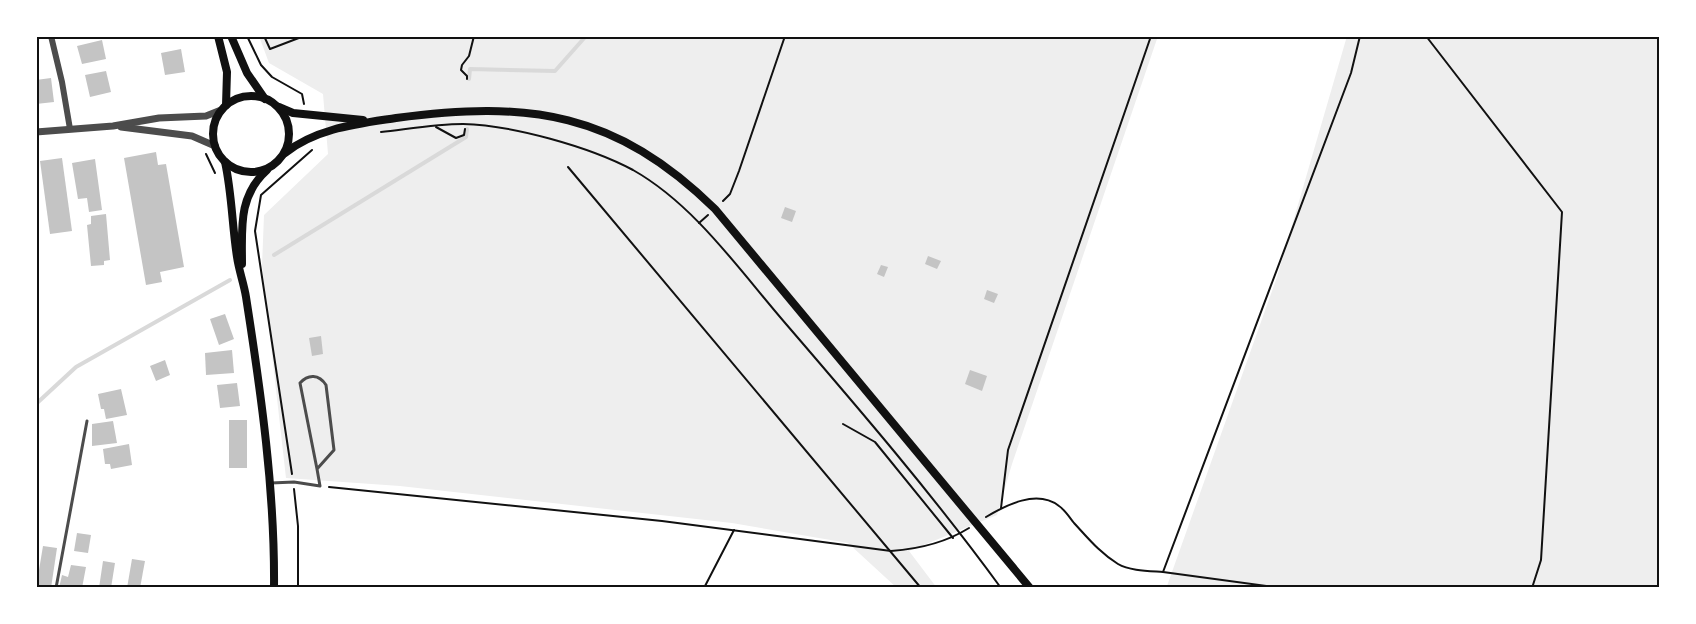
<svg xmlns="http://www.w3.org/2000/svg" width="1696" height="624" font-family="Raleway,sans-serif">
<rect width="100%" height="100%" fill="#fff"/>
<g fill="#eee">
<polygon points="259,36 1158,36 1012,464 997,515 909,551 937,588 897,588 848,543 732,523 400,486 286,478 262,266 264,215 328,154 323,94 269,63"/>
<polygon points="1347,36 1660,36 1660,588 1179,588 1167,586 1277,277"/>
</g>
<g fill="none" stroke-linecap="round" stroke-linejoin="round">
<g stroke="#d9d9d9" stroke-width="4">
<polyline points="469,79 470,69 555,71 586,36"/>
<polyline points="274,255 466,137 467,129"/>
<polyline points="36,404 76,367 230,280"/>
</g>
</g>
<g fill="#c4c4c4">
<polygon points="102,40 106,59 82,64 77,46"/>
<polygon points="181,49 185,72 165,75 161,53"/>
<polygon points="106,71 111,92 90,97 85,75"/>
<polygon points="51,78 54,102 36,104 36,80"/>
<polygon points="156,152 158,165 166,164 184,267 160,272 162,282 146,285 124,158"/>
<polygon points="62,158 72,231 50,234 40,161"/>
<polygon points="95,159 102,210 89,212 87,198 78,199 72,163"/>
<polygon points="785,207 796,211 792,222 781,218"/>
<polygon points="106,214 110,260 104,261 104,265 91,266 87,225 91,224 91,216"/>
<polygon points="928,256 941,261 937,269 925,264"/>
<polygon points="881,265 888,267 884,277 877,274"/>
<polygon points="987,290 998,294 994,303 984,299"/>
<polygon points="225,314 234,339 219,345 210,319"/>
<polygon points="321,336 323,354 312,356 309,338"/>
<polygon points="232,350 234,373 206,375 205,353"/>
<polygon points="165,360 170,375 156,381 150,366"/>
<polygon points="970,370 987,376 982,391 965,384"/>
<polygon points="237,383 240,406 220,408 217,385"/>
<polygon points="121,389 127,415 106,419 104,409 101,409 98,394"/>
<rect x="229" y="420" width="18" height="48"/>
<polygon points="113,421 117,443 92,446 92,424"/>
<polygon points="129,444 132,465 111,469 110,464 105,464 103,449"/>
<polygon points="77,533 91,535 88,553 74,551"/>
<polygon points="43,546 57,548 51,588 36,588"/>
<polygon points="132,559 145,561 140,588 127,588"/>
<polygon points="103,561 115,563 111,588 99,588"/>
<polygon points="71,565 86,567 82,588 59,588 62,575 68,577"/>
</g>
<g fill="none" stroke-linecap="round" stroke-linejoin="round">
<g stroke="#111" stroke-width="2">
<polyline points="247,36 261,65 272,77 302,94 304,104"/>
<polyline points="264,36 270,49 304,36"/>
<polyline points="1426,36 1562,212 1541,560 1532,588"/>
<polyline points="467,79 467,76 461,70 462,65 469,56 474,36"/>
<polyline points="436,127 456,138 464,135 465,129"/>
<path d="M381,132C408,129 436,124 463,124C512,125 590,147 633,170C695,205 740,271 786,324C860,410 934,496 1001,588"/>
<polyline points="206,154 215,173"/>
<polyline points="568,167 921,588"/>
<polyline points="723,201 730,194 739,171 785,36"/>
<polyline points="699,223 708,215"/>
<polyline points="843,424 875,442 953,538"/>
<polyline points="292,474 255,231 261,195 312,150"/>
<path d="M329,487L662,521L891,551C919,549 945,543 969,528"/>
<polyline points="294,489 298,526 298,588"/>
<polyline points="1001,508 1008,450 1151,36"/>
<path d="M986,517C1006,505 1037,489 1059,506C1065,510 1070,518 1074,523C1088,538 1100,553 1118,564C1130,571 1149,571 1163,572L1281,588"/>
<polyline points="1163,572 1351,73 1360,36"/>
<polyline points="704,588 734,530"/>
</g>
<g stroke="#4c4c4c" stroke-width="3">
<path d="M271,483L294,482L320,486L317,469L334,450L326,385C319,374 308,374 300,383L317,469"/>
<polyline points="56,588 87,421"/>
</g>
<polyline stroke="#4c4c4c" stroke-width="6" points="51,36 62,82 70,129"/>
<g stroke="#4c4c4c" stroke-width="7">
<polyline points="121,127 192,136 215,146"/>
<polyline points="36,132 113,126 159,118 206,116 221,110"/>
</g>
<g stroke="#111" stroke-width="8">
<polyline points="218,36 227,72 226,105"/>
<polyline points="231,36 247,73 265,99"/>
<circle cx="251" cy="134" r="38"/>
<polyline points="279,107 293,113 363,120"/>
<path d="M285,153C317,128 357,124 396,118C529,100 616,112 715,209L1030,588"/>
<path d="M225,162C232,194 232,225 237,257C239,271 244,284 246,297C261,393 275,491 274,588"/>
<path d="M242,264C242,228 238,196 267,170"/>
</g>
</g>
<rect width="1696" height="624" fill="none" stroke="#ffffff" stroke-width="75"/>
<rect x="38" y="38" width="1620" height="548" fill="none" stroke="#111" stroke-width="2"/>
</svg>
